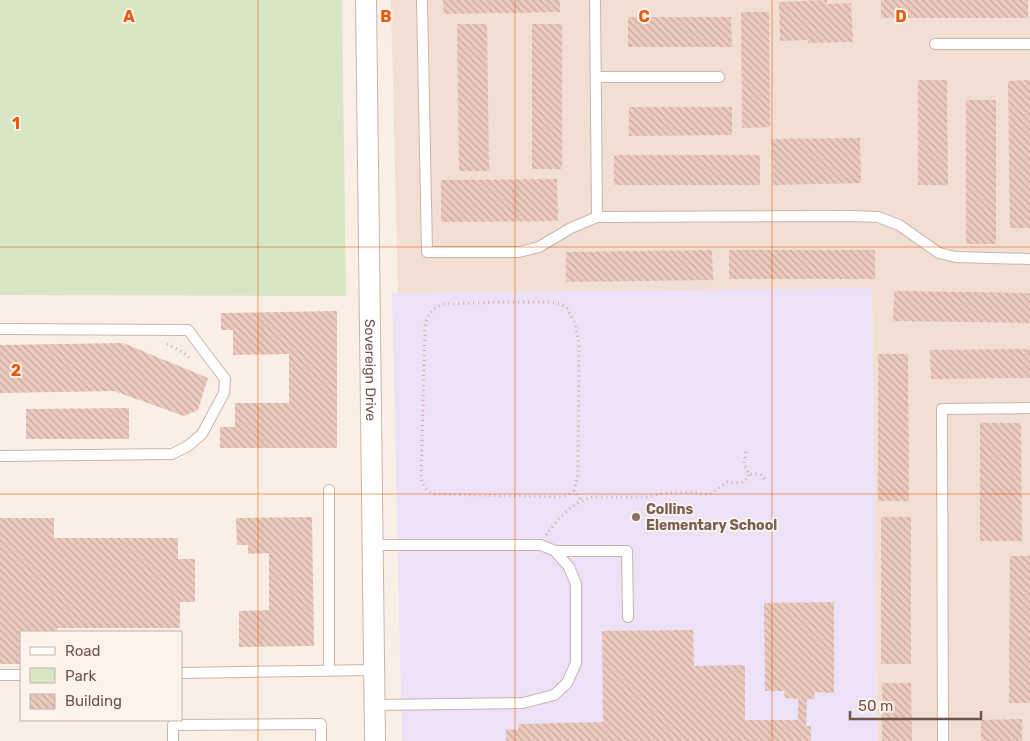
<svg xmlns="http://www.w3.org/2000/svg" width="1030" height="741" font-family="Rubik,sans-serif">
<defs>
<pattern id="building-back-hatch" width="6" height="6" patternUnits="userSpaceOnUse" patternTransform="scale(1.25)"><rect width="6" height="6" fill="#edcabf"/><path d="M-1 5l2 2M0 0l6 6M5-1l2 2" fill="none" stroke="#c4a79d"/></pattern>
</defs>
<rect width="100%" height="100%" fill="#faefe5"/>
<polygon fill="#f1dfd4" points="391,0 1030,0 1030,741 877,741 872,289 398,293"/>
<polygon fill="#ece1f6" points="872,288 877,741 402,741 392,293"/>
<polygon fill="#d7e6c5" points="0,0 342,0 346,296 0,295"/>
<g fill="url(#building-back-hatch)">
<polygon points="443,0 560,0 560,12 444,14"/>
<polygon points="827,0 827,4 851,3 853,42 808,43 808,40 780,41 779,2"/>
<rect x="881" y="0" width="147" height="18"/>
<polygon points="741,12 769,12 770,127 742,128"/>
<polygon points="628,17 731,17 732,47 628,47"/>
<polygon points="457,24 487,24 489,171 459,171"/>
<rect x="532" y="24" width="30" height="145"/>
<polygon points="918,80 947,80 948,185 918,185"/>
<polygon points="1030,80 1030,228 1010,228 1008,81"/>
<rect x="966" y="100" width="30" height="144"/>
<polygon points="629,107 732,107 732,135 629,136"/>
<polygon points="860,138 861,183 773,185 772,139"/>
<rect x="614" y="155" width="146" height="30"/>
<polygon points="557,179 558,221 441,222 441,180"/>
<polygon points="712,250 713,280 566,282 566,252"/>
<rect x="729" y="250" width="146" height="29"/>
<polygon points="894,291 1030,293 1030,323 893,321"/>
<polygon points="337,311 337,448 220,448 220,427 235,427 235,403 289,403 289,354 233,355 233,330 221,330 221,313"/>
<polygon points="123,343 208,378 198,410 184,416 114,391 0,393 0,345"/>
<polygon points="1030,349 1030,378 931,379 930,350"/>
<polygon points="878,354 908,354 909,501 878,501"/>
<polygon points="129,408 129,439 26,439 26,409"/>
<polygon points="980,423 1021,423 1022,541 980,541"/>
<polygon points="312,517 314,646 239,647 239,611 269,610 269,553 248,554 248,545 237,545 236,518"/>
<rect x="881" y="517" width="30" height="147"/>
<polygon points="0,518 54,518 54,538 178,538 178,559 195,559 195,602 180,602 180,628 57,628 57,632 21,632 21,664 0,664"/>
<polygon points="1010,556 1030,556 1030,703 1009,703"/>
<polygon points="834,602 834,693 814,692 815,699 807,699 806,726 811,726 811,741 506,741 506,729 518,730 519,724 603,722 602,631 693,630 694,666 745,665 745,720 798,720 798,699 785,698 784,691 765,691 764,603"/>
<polygon points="882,683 911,683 912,741 882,741"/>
<polygon points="1022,719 1022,741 981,741 981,720"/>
</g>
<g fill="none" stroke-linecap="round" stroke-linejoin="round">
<g stroke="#cab5ac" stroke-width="12">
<g id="lane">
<polyline points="422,0 427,252 519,252 539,247 571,228 597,217 853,216 878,217 899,225 939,253 956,257 1030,259"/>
<polyline points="595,0 597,217"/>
<polyline points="935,44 1030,44"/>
<polyline points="596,77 719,77"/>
<polyline points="0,329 188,330 225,379 224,393 202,434 188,446 172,454 0,456"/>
<polyline points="329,490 329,670"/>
<polyline points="373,545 541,545 555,551 569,567 576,584 576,663 567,683 554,695 523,703 375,705"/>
<polyline points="555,551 627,551 628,617"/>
<polyline points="181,673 374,670"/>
<polyline points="0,675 21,675"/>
<polyline points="173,741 173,725 321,724 321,741"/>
<polyline points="943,741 942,409 1030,408"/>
</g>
</g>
<g stroke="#cab5ac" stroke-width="22">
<g id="street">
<path id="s1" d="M366,0L375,741"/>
</g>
</g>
<g stroke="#d1aea2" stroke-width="3" stroke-dasharray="1 4" stroke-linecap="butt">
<polyline points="167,344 184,353 191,359"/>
<polyline points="746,452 744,463 749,474 760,474 766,480"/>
<path d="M574,491L578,475L579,343L575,324L567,308L561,304L551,302H504L443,304C431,309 427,315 425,327L421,478C423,486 426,490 434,494L561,497L568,495L574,491L582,501"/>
<path d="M546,535C557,519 574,501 593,497H648L663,493L694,492L701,494H707L712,493L727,482L739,483L743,482L748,478L749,474"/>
</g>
<use href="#lane" stroke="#fff" stroke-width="10"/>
<use href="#street" stroke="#fff" stroke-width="20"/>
</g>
<path fill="none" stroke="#e8590c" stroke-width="1" stroke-opacity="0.55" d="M258,0V741M515,0V741M772,0V741M0,247H1030M0,494H1030"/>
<circle fill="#8d6e63" stroke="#fdf3ea" stroke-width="2" cx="636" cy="517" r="5"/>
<g text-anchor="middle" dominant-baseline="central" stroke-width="4" stroke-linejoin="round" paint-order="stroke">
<g font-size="14" fill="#70544c" stroke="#fdf3ea">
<text stroke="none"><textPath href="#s1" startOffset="370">Sovereign Drive</textPath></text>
</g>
<g font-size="14" font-weight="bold" fill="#785e54" stroke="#fdf3ea" text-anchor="start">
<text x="646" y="509">Collins<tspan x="646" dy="16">Elementary School</tspan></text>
</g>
</g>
<g font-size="16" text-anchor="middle" font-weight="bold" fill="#e8590c" stroke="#fdf3ea" stroke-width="4" stroke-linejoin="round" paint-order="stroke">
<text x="129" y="22">A</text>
<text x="386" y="22">B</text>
<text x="644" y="22">C</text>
<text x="901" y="22">D</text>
<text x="16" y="129">1</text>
<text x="16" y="376">2</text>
</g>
<rect x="20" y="631" width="162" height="90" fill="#fdf3ea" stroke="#c5b3ab"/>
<rect x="30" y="647" width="25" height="8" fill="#ffffff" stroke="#c5b3ab"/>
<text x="65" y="656" font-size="15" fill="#70544c">Road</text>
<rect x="30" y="668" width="25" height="15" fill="#d7e6c5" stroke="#c5b3ab"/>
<text x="65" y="681" font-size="15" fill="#70544c">Park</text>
<rect x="30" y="694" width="25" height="15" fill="url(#building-back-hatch)" stroke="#c5b3ab"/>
<text x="65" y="706" font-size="15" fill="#70544c">Building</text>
<path d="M850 711v8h131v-8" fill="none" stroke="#70544c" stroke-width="2.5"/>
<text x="858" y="711" font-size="15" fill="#70544c" stroke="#fdf3ea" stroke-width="4" paint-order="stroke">50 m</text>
</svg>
